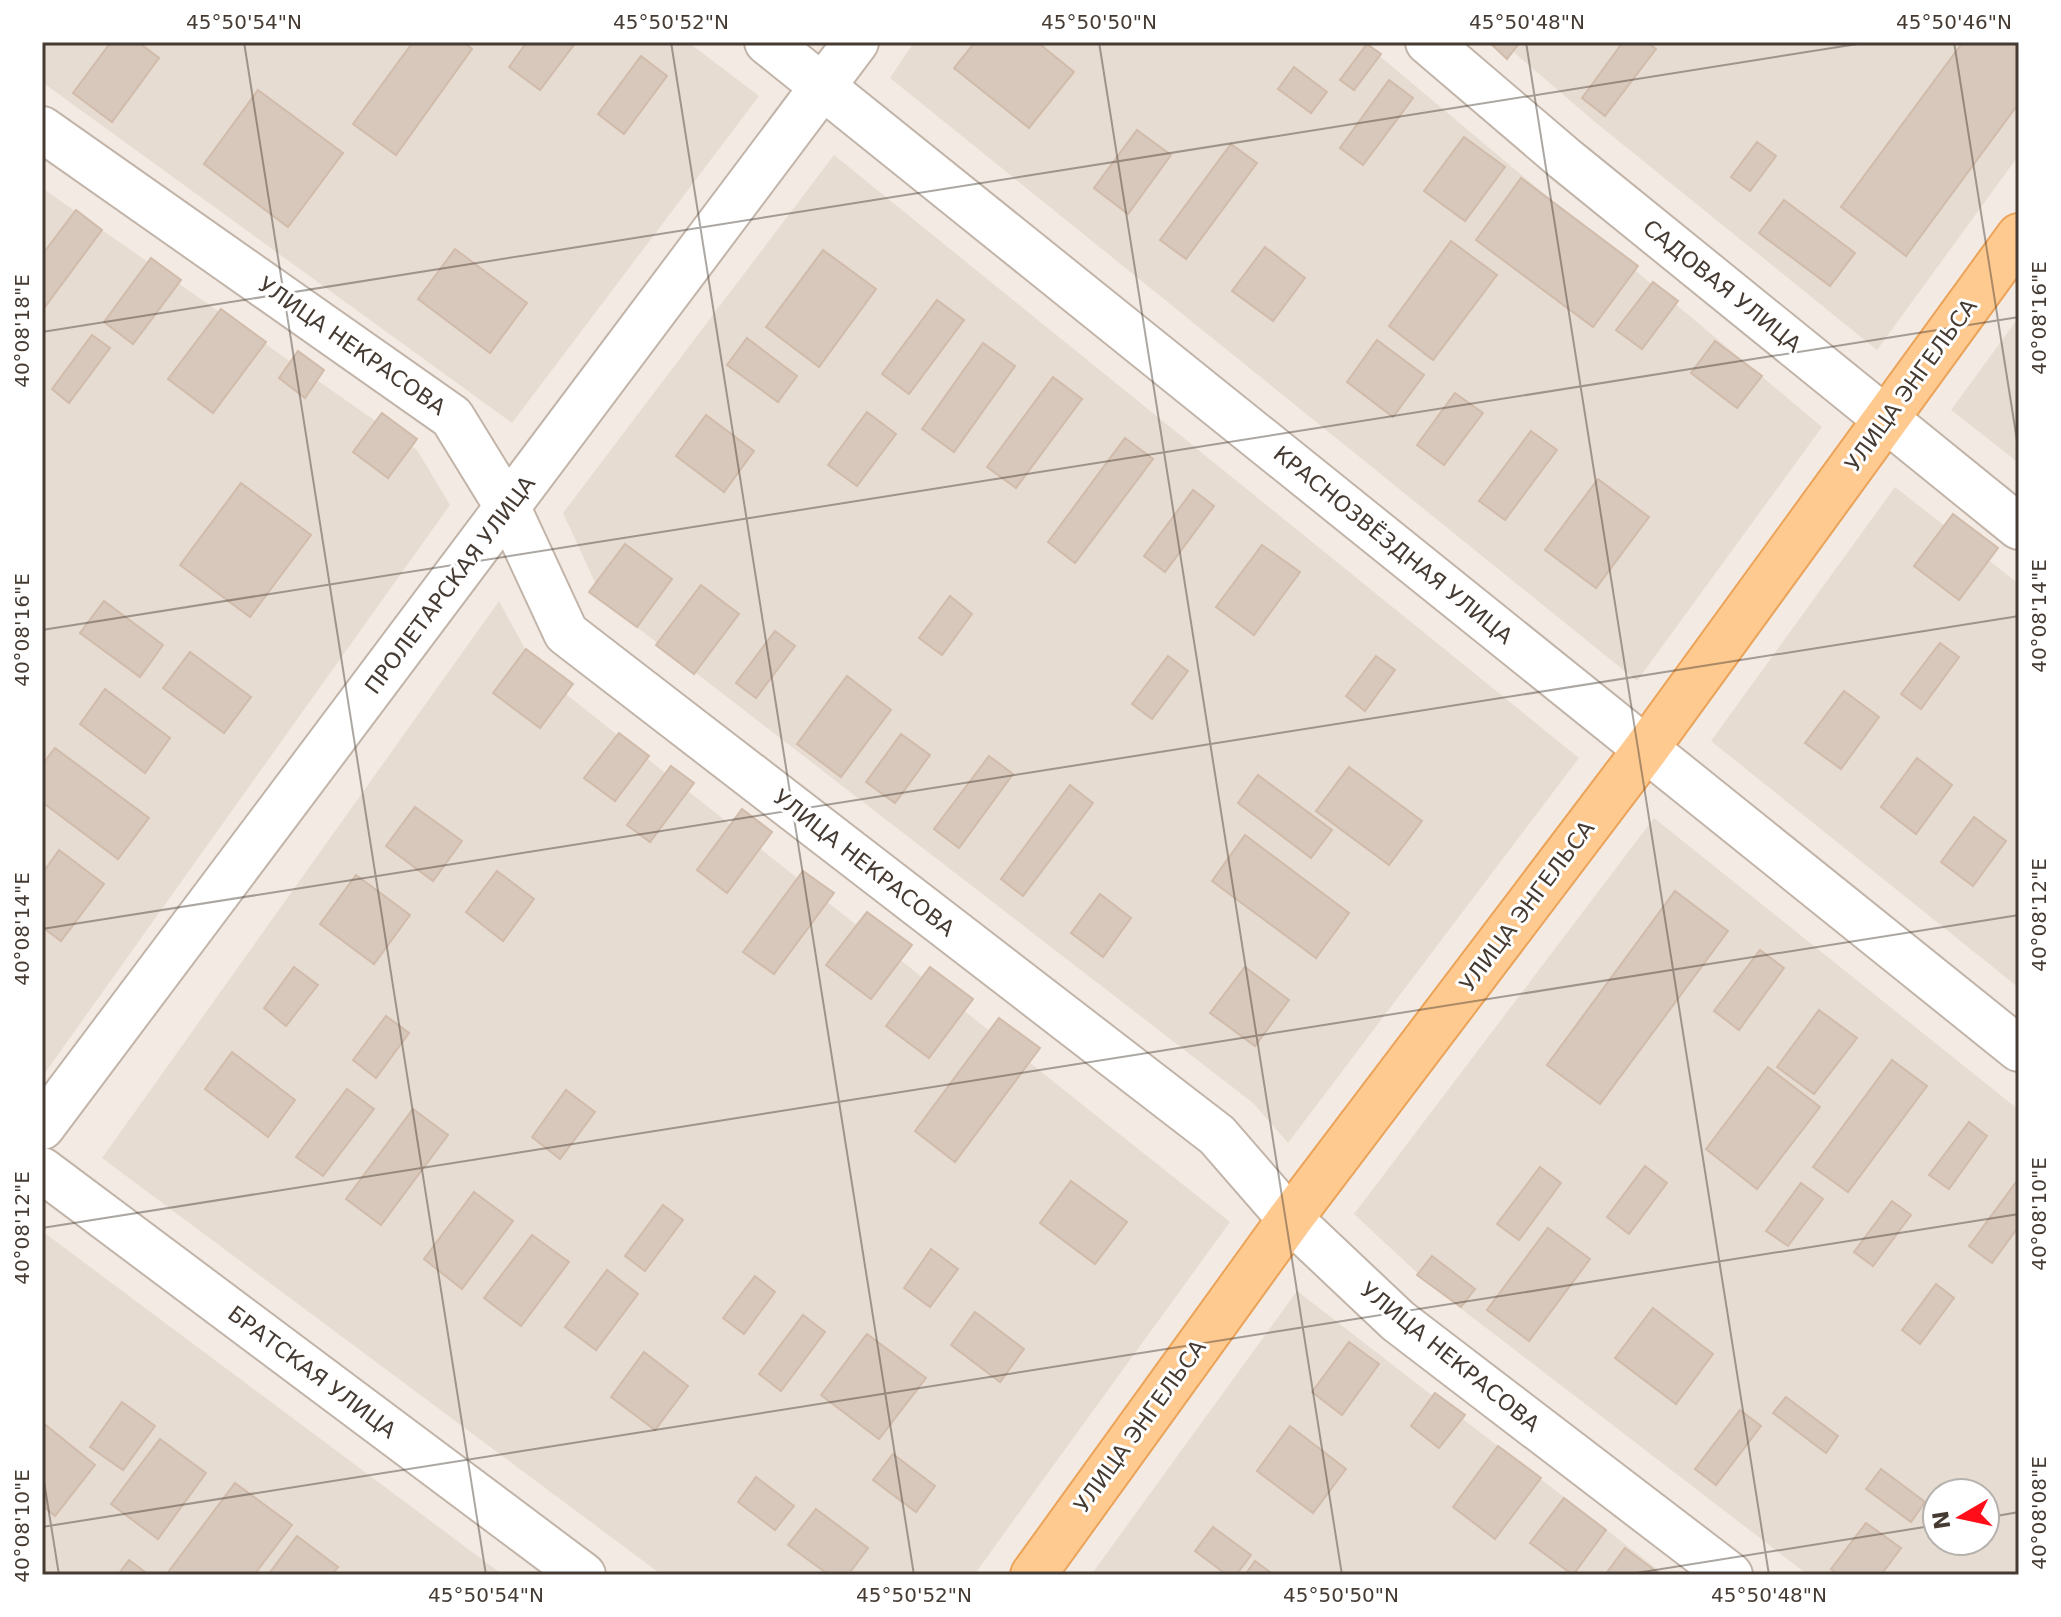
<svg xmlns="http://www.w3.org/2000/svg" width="2061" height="1617" font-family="'DejaVu Sans',sans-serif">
<rect width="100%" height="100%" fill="#f3ebe3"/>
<g fill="#e7dcd1" fill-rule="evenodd">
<polygon points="42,42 688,42 759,96 512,423 42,82"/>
<polygon points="914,42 1363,42 1822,427 1637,681 890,78"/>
<polygon points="1502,42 2019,42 2019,155 1877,350 1595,122"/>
<polygon points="834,155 1579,758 1288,1143 1253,1103 604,602 563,513"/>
<polygon points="42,188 417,450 450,505 42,1077"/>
<polygon points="2019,317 2019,463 1951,410"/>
<polygon points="1895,487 2019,584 2019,988 1711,741"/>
<polygon points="499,601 537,671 1230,1222 974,1575 662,1575 102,1158"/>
<path d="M1654,818L2019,1110V1575H1808L1429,1284L1354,1214ZM1937,1493H1985V1541H1937Z"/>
<polygon points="46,1234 503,1575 42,1575 42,1239"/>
<polygon points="1297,1291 1665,1575 1091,1575"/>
</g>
<g fill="#d8c7bb" stroke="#d1bbab" stroke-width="2">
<polygon points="111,42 138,42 159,58 112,122 73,93"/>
<polygon points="413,42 463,42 472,49 396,155 353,124"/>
<polygon points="527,42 576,42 540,90 509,67"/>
<polygon points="975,42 1037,42 1074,72 1029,128 954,68"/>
<polygon points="1489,42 1520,42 1507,59"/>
<polygon points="1623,42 1646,42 1656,49 1605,116 1582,98"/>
<polygon points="1963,42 2019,42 2019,103 1906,256 1841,207"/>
<polygon points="1367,44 1381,54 1354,90 1340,80"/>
<polygon points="641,56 667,76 624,134 598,114"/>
<polygon points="1294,67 1327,92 1311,113 1278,89"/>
<polygon points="1389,80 1413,98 1363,165 1340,148"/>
<polygon points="258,90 343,153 288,227 204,164"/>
<polygon points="1137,130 1171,155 1128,214 1094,188"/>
<polygon points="1464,137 1505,167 1465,221 1424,191"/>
<polygon points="1757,142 1776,156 1750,191 1731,177"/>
<polygon points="1231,144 1257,163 1186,259 1160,240"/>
<polygon points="1521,178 1638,266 1593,327 1476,240"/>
<polygon points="1784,200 1855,253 1830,286 1759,233"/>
<polygon points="76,210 102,230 42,311 42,255"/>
<polygon points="1451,241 1497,275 1433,360 1389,326"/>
<polygon points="1265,247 1305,278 1273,321 1232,291"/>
<polygon points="455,249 527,303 490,353 418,299"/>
<polygon points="823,250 876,289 819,367 766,327"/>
<polygon points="151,258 181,280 133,344 104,322"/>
<polygon points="1653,282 1678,301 1642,349 1616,330"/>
<polygon points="937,300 964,320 909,394 882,374"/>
<polygon points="221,309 266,342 213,413 168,379"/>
<polygon points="92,335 110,348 69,403 52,389"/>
<polygon points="747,338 797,376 778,402 727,365"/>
<polygon points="1377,340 1424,375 1393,417 1347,382"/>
<polygon points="1715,341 1762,376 1737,408 1691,373"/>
<polygon points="983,343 1015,366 954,452 922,429"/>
<polygon points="298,351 324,370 305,398 279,378"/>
<polygon points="1053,377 1082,399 1016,488 987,467"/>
<polygon points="1455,393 1483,413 1444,465 1417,445"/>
<polygon points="867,412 896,434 857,486 828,465"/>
<polygon points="382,413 417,439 388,478 353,452"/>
<polygon points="706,415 754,451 724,492 676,456"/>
<polygon points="1531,431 1557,450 1505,520 1479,501"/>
<polygon points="1125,438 1153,459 1075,563 1048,542"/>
<polygon points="1598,479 1649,517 1596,588 1545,550"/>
<polygon points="241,483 311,535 250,617 180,565"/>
<polygon points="1193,490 1214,506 1165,572 1144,556"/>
<polygon points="1953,514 1998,548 1959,600 1914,566"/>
<polygon points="625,544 672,579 637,627 589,592"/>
<polygon points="1262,545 1300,572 1254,635 1216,607"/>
<polygon points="701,585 739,614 694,674 656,645"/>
<polygon points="950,596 972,614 942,655 919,638"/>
<polygon points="104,601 163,645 140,677 80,633"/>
<polygon points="775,631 795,646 756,698 736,683"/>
<polygon points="1940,643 1959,657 1921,709 1901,694"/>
<polygon points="526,649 573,684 540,728 493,693"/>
<polygon points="190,652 251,697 224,733 163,688"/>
<polygon points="1168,656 1188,671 1152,719 1132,704"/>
<polygon points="1376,656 1395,670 1365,711 1346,696"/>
<polygon points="847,676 891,710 841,777 797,744"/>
<polygon points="105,689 170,738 145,773 80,724"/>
<polygon points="1844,691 1879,717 1841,769 1805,743"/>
<polygon points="619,733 649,756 615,801 584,778"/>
<polygon points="901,734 930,755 895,803 866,782"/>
<polygon points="55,748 149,818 118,859 42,802 42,765"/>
<polygon points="989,756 1013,774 959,848 934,829"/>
<polygon points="1917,758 1952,785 1916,834 1881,807"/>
<polygon points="671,766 694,783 650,842 627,825"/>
<polygon points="1349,767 1422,821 1389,865 1316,811"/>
<polygon points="1258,775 1332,830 1311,858 1238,803"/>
<polygon points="1070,785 1093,803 1023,896 1001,879"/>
<polygon points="415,807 462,841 433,881 386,846"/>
<polygon points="742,809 772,832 727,893 697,870"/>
<polygon points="1974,817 2006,841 1973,886 1941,862"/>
<polygon points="1245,835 1349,913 1316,958 1212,881"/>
<polygon points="59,850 104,884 61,941 42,927 42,874"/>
<polygon points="497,871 534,899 503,941 466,912"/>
<polygon points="803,871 834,893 774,974 743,952"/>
<polygon points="356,875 410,915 374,964 320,924"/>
<polygon points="1675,891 1728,931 1600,1104 1547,1065"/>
<polygon points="1100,894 1131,918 1103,957 1071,933"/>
<polygon points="867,912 912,945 871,999 826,965"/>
<polygon points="1760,950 1784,968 1739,1030 1714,1011"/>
<polygon points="294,967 318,985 286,1026 264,1008"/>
<polygon points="930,967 973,999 929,1058 886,1026"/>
<polygon points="1245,967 1289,1000 1255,1046 1210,1013"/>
<polygon points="1819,1010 1857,1038 1814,1094 1777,1067"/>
<polygon points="386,1016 409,1033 376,1078 353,1060"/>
<polygon points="999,1018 1040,1048 955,1162 915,1131"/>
<polygon points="232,1052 295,1100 268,1137 205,1089"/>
<polygon points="1892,1060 1927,1086 1848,1192 1813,1167"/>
<polygon points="1768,1067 1820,1107 1757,1189 1706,1149"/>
<polygon points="347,1089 374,1109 323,1176 296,1157"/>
<polygon points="566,1090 595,1112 560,1159 532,1137"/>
<polygon points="413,1109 448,1135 381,1225 346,1199"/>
<polygon points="1969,1122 1987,1136 1949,1189 1929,1175"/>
<polygon points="1645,1166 1667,1183 1629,1234 1607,1217"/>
<polygon points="1540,1167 1561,1183 1519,1240 1497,1224"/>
<polygon points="2019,1178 2019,1226 1992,1263 1969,1246"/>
<polygon points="1071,1181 1127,1222 1095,1264 1040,1223"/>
<polygon points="1801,1183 1823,1199 1788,1246 1766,1231"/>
<polygon points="474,1192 513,1221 462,1289 424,1259"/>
<polygon points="1892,1201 1911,1215 1873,1266 1854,1252"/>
<polygon points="663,1205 683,1220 645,1271 625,1256"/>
<polygon points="1548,1228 1590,1259 1529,1341 1487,1310"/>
<polygon points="532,1235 569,1262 521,1326 484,1298"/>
<polygon points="931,1249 958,1269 930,1307 904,1288"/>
<polygon points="1432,1256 1475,1289 1461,1307 1417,1275"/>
<polygon points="607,1270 638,1294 596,1350 565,1327"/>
<polygon points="755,1276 775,1292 744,1334 723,1318"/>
<polygon points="1936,1284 1954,1298 1920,1344 1902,1330"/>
<polygon points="1653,1308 1713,1354 1676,1404 1615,1358"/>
<polygon points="975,1312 1024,1349 1000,1382 951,1345"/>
<polygon points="803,1315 825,1332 781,1391 759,1374"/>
<polygon points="867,1334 926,1378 879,1439 821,1395"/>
<polygon points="1349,1342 1379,1364 1342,1415 1312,1392"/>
<polygon points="644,1352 688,1386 655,1430 611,1397"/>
<polygon points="1435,1393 1465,1415 1439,1448 1411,1426"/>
<polygon points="1786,1397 1838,1436 1826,1453 1773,1413"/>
<polygon points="122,1402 155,1426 123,1470 90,1447"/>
<polygon points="1740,1410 1761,1426 1716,1485 1695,1469"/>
<polygon points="42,1422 95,1465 55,1516 42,1505"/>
<polygon points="1290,1426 1346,1469 1313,1513 1257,1471"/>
<polygon points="160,1439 206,1473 158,1539 111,1504"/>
<polygon points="1498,1446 1541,1478 1495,1539 1453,1507"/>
<polygon points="893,1454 935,1486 916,1512 873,1480"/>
<polygon points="1881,1469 1925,1502 1911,1522 1866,1489"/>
<polygon points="756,1477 794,1506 775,1530 738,1502"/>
<polygon points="235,1483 292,1525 254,1575 166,1575"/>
<polygon points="1564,1498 1606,1530 1573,1575 1530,1543"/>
<polygon points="816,1509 868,1548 848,1575 829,1575 788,1545"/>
<polygon points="1866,1523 1901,1548 1881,1575 1838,1575 1831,1569"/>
<polygon points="1213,1527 1251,1555 1236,1575 1227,1575 1195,1551"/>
<polygon points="297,1536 338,1567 332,1575 268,1575"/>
<polygon points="1625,1548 1657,1572 1654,1575 1605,1575"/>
<polygon points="129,1560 149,1575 118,1575"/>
<polygon points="1255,1561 1274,1575 1245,1575"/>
</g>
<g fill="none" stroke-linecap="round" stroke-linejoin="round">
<g stroke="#c2b4a8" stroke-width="48">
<g id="minor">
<polyline points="767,42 2019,1049"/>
<polyline points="1428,42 1565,159 2019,527"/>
<polyline points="42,129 452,417 508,508 566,633 1217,1135 1290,1219 1398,1321 1730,1575"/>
<polyline points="42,1127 856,42"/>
<polyline points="42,1170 583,1575"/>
</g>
</g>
<g stroke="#eba359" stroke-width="48">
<polyline id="major" points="1033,1575 1290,1219 1646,749 2019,236"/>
</g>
<use href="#minor" stroke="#fff" stroke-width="44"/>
<use href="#major" stroke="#ffca90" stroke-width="44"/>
</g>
<path fill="none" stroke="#453b33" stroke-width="2" stroke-opacity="0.45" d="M244,42L486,1575M671,42L914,1575M1099,42L1342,1575M1526,42L1769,1575M1954,42L2019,453M42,332L1870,42M42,630L2019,317M42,929L2019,616M42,1228L2019,915M42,1469L59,1575M1985,1518L2019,1512M42,1527L2019,1214M1624,1575L1937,1525"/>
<g text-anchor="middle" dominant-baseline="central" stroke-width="6" stroke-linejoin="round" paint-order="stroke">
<g font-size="22" fill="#453b33" stroke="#fff">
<text transform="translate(1722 286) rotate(39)">САДОВАЯ УЛИЦА</text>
<text transform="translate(352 346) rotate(35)">УЛИЦА НЕКРАСОВА</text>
<text transform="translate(1911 385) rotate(-54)">УЛИЦА ЭНГЕЛЬСА</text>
<text transform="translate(1393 545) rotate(39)">КРАСНОЗВЁЗДНАЯ УЛИЦА</text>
<text transform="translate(450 585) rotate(-53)">ПРОЛЕТАРСКАЯ УЛИЦА</text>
<text transform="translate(864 863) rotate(38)">УЛИЦА НЕКРАСОВА</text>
<text transform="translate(1527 906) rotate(-53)">УЛИЦА ЭНГЕЛЬСА</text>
<text transform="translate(1450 1357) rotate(39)">УЛИЦА НЕКРАСОВА</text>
<text transform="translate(312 1372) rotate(37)">БРАТСКАЯ УЛИЦА</text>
<text transform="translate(1140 1426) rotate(-54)">УЛИЦА ЭНГЕЛЬСА</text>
</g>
</g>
<rect width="2061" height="1617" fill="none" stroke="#ffffff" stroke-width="88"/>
<g transform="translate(1961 1517) rotate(261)"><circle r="38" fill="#ffffff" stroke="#b5b1ad" stroke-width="2"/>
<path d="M0-6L14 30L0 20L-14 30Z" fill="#ff0e19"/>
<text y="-12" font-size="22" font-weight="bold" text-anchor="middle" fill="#453b33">N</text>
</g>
<rect x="44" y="44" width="1973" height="1529" fill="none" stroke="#453b33" stroke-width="3"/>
<g font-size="20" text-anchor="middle" fill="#453b33">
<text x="244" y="29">45°50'54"N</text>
<text x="671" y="29">45°50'52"N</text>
<text x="1099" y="29">45°50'50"N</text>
<text x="1527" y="29">45°50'48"N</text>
<text x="1954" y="29">45°50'46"N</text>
<text transform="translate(2039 318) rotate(-90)" y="7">40°08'16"E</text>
<text transform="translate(22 331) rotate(-90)" y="7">40°08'18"E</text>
<text transform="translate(2039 616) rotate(-90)" y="7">40°08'14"E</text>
<text transform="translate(22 630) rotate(-90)" y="7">40°08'16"E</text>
<text transform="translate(2039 915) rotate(-90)" y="7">40°08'12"E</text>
<text transform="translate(22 929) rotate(-90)" y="7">40°08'14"E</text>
<text transform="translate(2039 1214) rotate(-90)" y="7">40°08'10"E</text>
<text transform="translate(22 1228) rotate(-90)" y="7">40°08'12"E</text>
<text transform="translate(2039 1513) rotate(-90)" y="7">40°08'08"E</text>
<text transform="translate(22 1526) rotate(-90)" y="7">40°08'10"E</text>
<text x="486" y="1602">45°50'54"N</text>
<text x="914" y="1602">45°50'52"N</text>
<text x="1341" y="1602">45°50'50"N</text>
<text x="1769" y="1602">45°50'48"N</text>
</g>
</svg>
